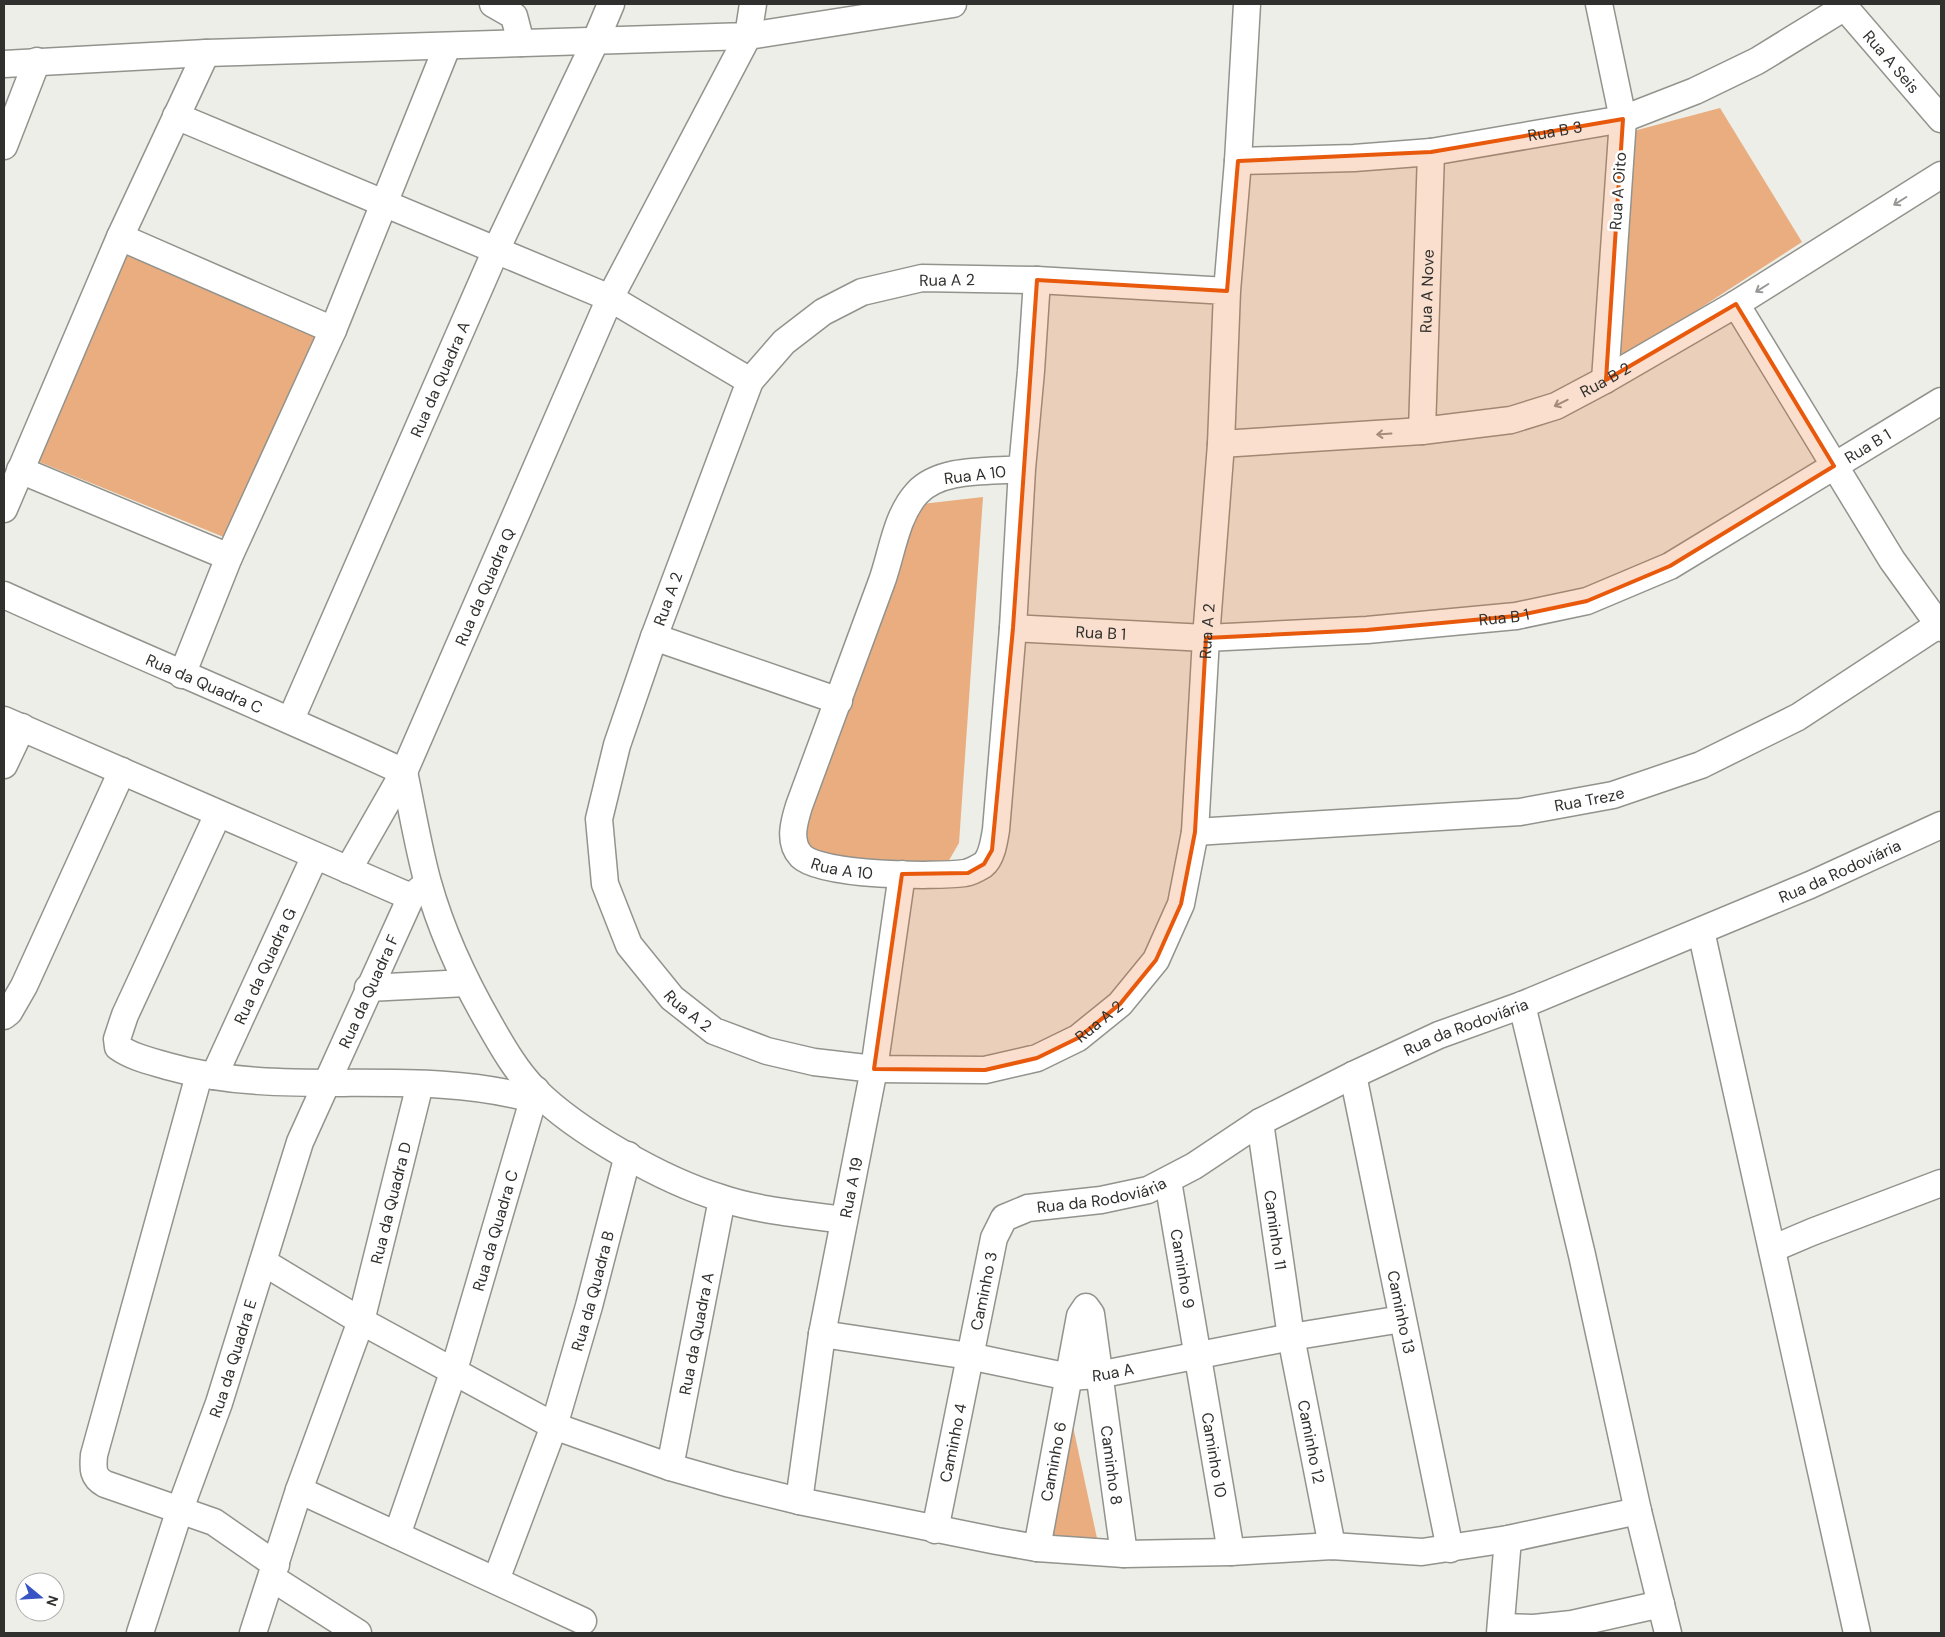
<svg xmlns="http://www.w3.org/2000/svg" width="1945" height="1637" font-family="'DM Sans',sans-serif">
<rect width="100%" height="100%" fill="#eceee7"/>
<g fill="#eaad7f">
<polygon points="1720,108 1802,242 1608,368 1626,133"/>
<polygon points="123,248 317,331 226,538 32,459"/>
<polygon points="983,497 959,843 948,862 938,869 796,856 913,505"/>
<polygon points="1068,1403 1098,1543 1045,1541"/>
</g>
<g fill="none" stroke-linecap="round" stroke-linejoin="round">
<g stroke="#92938d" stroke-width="29">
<g id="minor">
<polyline points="493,4 514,16 521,43"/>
<polyline points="1599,4 1623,119 1605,380"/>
<path id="s1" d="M1842,4L1941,119"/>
<polyline points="4,64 206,53 748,36 753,4"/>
<polyline points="176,116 610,298 750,381"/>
<polyline points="4,146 37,61"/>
<path id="s2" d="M1238,161L1354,158L1431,152L1623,119L1695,91L1757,61L1845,7"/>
<polyline points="120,237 333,330"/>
<path id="s3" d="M1227,291L1037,280L922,278L862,292L823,312L784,342L750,381L654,637L617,745L599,819L605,884L629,945L672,998L714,1031L767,1051L814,1062L874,1069L985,1070L1037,1058L1078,1038L1120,1004L1156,960L1181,904L1195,832L1206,638L1221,444L1227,291L1238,161L1247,4"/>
<polyline points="1736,304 1892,560 1941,628"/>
<path id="s4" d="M1422,431L1431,152"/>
<path id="s5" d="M1221,444L1422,431L1511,420L1556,406L1605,380L1736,304L1941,175"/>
<path id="s6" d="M1022,469C990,472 941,467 917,493C896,516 892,553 882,581C855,656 827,731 799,806C794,822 788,842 801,856C821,876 936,877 965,873C971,872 978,868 983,865C992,858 994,841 996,830L1013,628L1022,469L1031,371L1037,280"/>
<polyline points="20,470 229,557"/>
<polyline points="4,509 120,237 206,53"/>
<path id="s7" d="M4,595C137,655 272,711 404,772C412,809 418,847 428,883C442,933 464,980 490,1025C503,1048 517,1072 535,1090C577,1132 664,1181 721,1198C759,1211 803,1214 844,1220"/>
<path id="s8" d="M1013,628L1206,638L1367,630L1516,616L1587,601L1670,566L1941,401"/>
<polyline points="654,637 839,701"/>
<polyline points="182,675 229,557 333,330 447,47"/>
<path id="s9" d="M291,719L496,250L595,42L611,4"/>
<polyline points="4,720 411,897 424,886"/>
<polyline points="4,765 22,727"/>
<path d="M218,814L125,1015L117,1039L118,1047C132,1057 150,1061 167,1066C285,1100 414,1066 532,1099"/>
<path id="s10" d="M1195,832L1520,812L1613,795L1701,765L1798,717L1941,623"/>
<path id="s11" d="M348,870L404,772L610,298L748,36L953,4"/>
<polyline points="1701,931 1857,1633"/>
<polyline points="368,988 466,983"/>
<polyline points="1522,1005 1582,1255 1638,1511 1668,1633"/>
<polyline points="4,1016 9,1012 24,986 122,771"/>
<path d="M199,1075L94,1455C93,1468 92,1477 105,1484L214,1522L276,1565"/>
<path id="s12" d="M1353,1075L1450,1549"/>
<path id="s13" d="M214,1076L315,856"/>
<path id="s14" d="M1260,1122L1291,1337L1332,1546"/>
<path id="s15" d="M1168,1181L1231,1552"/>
<polyline points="1772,1249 1812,1232 1941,1183"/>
<polyline points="263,1262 361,1321 554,1426 670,1467 730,1484 799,1501 997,1541 1037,1548 1124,1554 1231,1552 1332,1546 1422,1552 1508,1539 1638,1511"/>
<path id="s16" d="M822,1334L969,1356L1069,1377L1098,1375L1291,1337L1402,1319"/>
<path id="s17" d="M670,1467L722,1199"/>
<polyline points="299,1490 583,1621"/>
<path id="s18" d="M799,1501L822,1334L874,1069L902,874"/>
<path id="s19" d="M935,1530L994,1238L1004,1218L1028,1208L1101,1200L1148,1190L1194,1166L1260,1122L1353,1075L1439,1035L1522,1005L1810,885L1941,825"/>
<path id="s20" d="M397,1535L454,1370L536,1090"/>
<path id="s21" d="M1037,1548L1080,1316L1086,1307L1091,1314L1124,1554"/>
<polyline points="272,1578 358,1633"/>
<path id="s22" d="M496,1580L554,1426L589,1306L628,1155"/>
<polyline points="1501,1627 1534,1628 1572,1624 1661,1604"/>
<path id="s23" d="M140,1633L180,1509L219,1403L300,1142L411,897"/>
<path id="s24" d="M253,1633L299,1490L361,1321L420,1084"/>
<polyline points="1500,1633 1508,1539"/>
</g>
</g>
<use href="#minor" stroke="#fff" stroke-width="26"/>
</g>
<defs><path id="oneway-shaft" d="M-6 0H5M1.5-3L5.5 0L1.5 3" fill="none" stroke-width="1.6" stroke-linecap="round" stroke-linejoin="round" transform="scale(1.25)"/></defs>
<g stroke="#989896">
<use href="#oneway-shaft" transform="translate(1900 201) rotate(148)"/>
<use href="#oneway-shaft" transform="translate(1762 288) rotate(148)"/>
<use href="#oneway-shaft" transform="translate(1561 403) rotate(154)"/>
<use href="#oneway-shaft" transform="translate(1384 434) rotate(176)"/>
</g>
<path fill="#e8590c" fill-opacity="0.2" stroke="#e8590c" stroke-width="4" stroke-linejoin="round" d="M1623,119L1606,380L1736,304L1834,466L1670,566L1587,601L1516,616L1367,630L1206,638L1195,832L1181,904L1156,960L1120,1004L1078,1038L1037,1058L985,1070L874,1069L902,874L968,873L984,864L992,850L1013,628L1037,280L1227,291L1238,161L1431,152Z"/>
<g text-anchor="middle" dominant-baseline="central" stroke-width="5" stroke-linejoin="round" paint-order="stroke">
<g font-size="16" fill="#30312e" stroke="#fff">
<text stroke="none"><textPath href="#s1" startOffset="76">Rua A Seis</textPath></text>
<text stroke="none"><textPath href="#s2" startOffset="319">Rua B 3</textPath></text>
<text transform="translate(1618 191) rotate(-86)">Rua A Oito</text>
<text transform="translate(947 280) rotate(-1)">Rua A 2</text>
<text stroke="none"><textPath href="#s4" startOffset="140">Rua A Nove</textPath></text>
<text stroke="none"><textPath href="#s9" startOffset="371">Rua da Quadra A</textPath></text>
<text stroke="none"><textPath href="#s5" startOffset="394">Rua B 2</textPath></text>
<text stroke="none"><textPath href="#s8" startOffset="898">Rua B 1</textPath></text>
<text transform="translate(975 475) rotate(-7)">Rua A 10</text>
<text stroke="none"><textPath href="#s11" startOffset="315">Rua da Quadra Q</textPath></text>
<text transform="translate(668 599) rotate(-70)">Rua A 2</text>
<text stroke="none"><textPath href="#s8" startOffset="492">Rua B 1</textPath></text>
<text stroke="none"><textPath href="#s3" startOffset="2050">Rua A 2</textPath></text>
<text stroke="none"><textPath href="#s8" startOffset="88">Rua B 1</textPath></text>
<text stroke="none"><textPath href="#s7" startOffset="219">Rua da Quadra C</textPath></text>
<text stroke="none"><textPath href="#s10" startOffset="396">Rua Treze</textPath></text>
<text stroke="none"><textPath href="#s6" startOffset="542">Rua A 10</textPath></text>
<text stroke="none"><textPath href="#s19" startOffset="1231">Rua da Rodoviária</textPath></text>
<text stroke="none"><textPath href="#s13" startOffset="121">Rua da Quadra G</textPath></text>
<text stroke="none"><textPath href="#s23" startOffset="682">Rua da Quadra F</textPath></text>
<text stroke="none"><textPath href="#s3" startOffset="1195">Rua A 2</textPath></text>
<text stroke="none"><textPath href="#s3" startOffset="1630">Rua A 2</textPath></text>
<text stroke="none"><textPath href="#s19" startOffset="826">Rua da Rodoviária</textPath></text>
<text stroke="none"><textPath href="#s18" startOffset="318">Rua A 19</textPath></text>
<text stroke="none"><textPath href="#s19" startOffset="421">Rua da Rodoviária</textPath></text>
<text stroke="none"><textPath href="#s24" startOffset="452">Rua da Quadra D</textPath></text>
<text stroke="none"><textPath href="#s20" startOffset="320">Rua da Quadra C</textPath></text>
<text stroke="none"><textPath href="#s14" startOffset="109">Caminho 11</textPath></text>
<text stroke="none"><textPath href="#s15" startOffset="89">Caminho 9</textPath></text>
<text stroke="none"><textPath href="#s22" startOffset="305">Rua da Quadra B</textPath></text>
<text stroke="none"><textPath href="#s19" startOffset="244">Caminho 3</textPath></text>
<text stroke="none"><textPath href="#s12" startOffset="242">Caminho 13</textPath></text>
<text stroke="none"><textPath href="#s17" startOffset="136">Rua da Quadra A</textPath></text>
<text stroke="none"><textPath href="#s23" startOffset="290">Rua da Quadra E</textPath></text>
<text stroke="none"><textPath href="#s16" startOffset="295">Rua A</textPath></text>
<text stroke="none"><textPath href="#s14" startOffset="324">Caminho 12</textPath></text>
<text stroke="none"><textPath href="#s19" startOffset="89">Caminho 4</textPath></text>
<text stroke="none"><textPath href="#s15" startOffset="278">Caminho 10</textPath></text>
<text stroke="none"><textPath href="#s21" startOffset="88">Caminho 6</textPath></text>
<text stroke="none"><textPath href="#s21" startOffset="408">Caminho 8</textPath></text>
</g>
</g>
<rect width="1945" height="1637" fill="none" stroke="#30312e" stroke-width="10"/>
<g transform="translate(40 1597) rotate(108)"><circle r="24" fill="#ffffff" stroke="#acadab"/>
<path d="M0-4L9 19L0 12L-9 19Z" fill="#3753c4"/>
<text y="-8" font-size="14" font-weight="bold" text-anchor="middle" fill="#30312e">N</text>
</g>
</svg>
